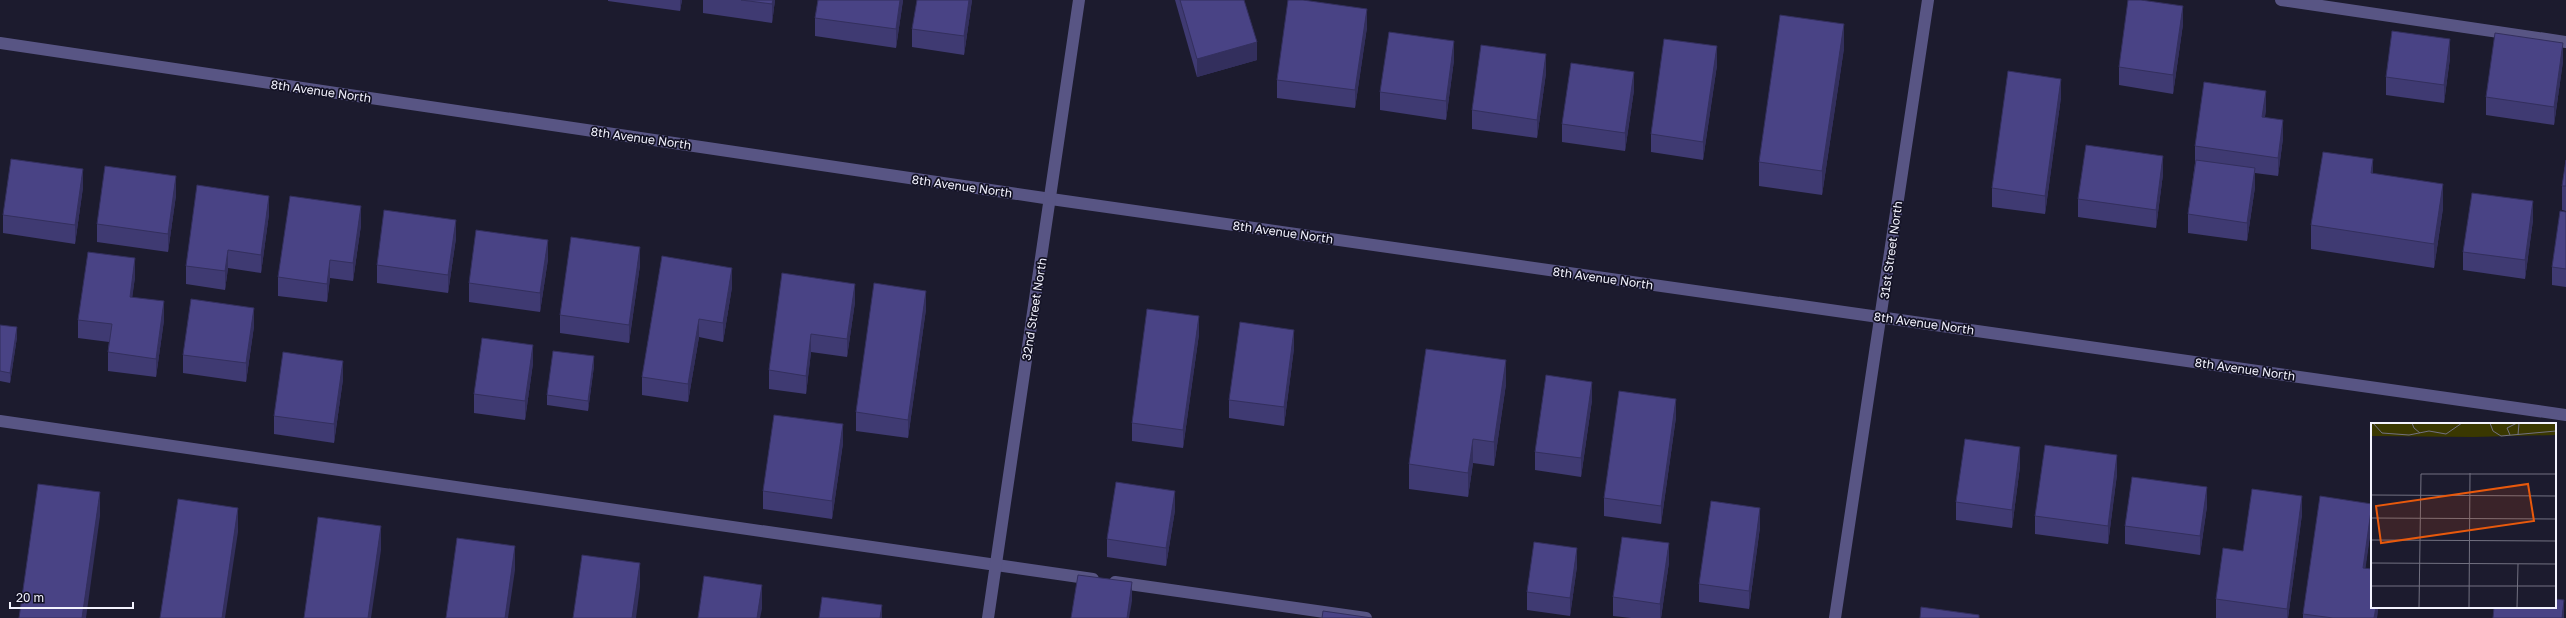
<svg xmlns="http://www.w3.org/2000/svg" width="2566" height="618" font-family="'Golos Text',sans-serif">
<rect width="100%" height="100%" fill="#1c1b2e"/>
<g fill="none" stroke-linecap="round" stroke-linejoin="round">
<g stroke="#585584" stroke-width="12">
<polyline points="2281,0 2566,42"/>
<polyline points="0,43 1051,199 2566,415"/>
<polyline points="0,421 1093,579"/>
<polyline points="1115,582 1366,618"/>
<polyline points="988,618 1079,0"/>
<polyline points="1835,618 1928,0"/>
</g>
</g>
<g fill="#3f3a72">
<polygon points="608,0 682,0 680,11 608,1"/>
<polygon points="703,0 775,0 772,23 703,13"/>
<polygon points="818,0 903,0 896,48 815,36 815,18"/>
<polygon points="972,0 964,55 912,47 912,29"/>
<polygon points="1175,0 1244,0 1257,60 1197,77"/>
<polygon points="2183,24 2173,94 2119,85 2119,67"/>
<polygon points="1367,27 1355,108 1277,98 1277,80"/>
<polygon points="1844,48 1822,195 1759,186 1759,162"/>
<polygon points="2450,58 2444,103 2386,95 2386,77"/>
<polygon points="1454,60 1446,120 1380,110 1380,92"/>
<polygon points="2563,61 2554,125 2486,115 2486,97"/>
<polygon points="1717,65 1703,160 1651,152 1651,134"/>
<polygon points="1546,73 1537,138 1472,129 1472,110"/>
<polygon points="1634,90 1625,151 1562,142 1562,124"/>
<polygon points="2061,97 2045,214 1992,207 1992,188"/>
<polygon points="2266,109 2265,117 2283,138 2278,176 2255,173 2255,187 2247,241 2188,233 2188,214 2195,163 2195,146"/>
<polygon points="2566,160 2566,211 2562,210 2562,186"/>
<polygon points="2163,174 2156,228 2078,217 2078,199"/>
<polygon points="83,187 75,244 3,233 3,215"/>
<polygon points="176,195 168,252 97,242 97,224"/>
<polygon points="2443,208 2434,268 2311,249 2311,225"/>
<polygon points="2566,212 2566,287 2552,285 2552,267"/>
<polygon points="269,214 261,273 228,268 225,290 186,284 186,266"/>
<polygon points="2533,220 2525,279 2463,270 2463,252"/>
<polygon points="361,225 353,281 330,278 327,302 278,296 278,277"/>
<polygon points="456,238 448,293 377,283 377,265"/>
<polygon points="662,256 732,287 723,342 699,337 688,402 642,395 642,377"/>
<polygon points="548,259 540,312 469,302 469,283"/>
<polygon points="640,265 629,343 560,333 560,315"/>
<polygon points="782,273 855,302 847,357 811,352 806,394 769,389 769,370"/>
<polygon points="135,277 132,297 164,320 156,377 108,371 108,352 109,342 78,338 78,320"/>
<polygon points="926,309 908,438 856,431 856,412"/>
<polygon points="0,325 17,337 10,383 0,381"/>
<polygon points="254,326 246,382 183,373 183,355"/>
<polygon points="1199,334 1183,448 1132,441 1132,423"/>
<polygon points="1294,348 1284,426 1229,418 1229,400"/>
<polygon points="533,363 525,420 474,413 474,394"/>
<polygon points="594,366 588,411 547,405 547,395"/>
<polygon points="343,379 334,443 274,434 274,416"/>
<polygon points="1506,384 1494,466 1473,463 1468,497 1409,489 1409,464"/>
<polygon points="1592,400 1581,477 1535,470 1535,452"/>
<polygon points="1676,417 1661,524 1604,516 1604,498"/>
<polygon points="843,443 832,519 763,509 763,491"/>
<polygon points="2020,466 2012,528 1956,520 1956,502"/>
<polygon points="2117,474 2108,544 2035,534 2035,516"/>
<polygon points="2207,506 2200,555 2125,544 2125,526"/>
<polygon points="1175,510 1166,566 1107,557 1107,539"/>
<polygon points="2302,514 2288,618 2216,618 2216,599 2243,551"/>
<polygon points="2372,522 2365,568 2378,607 2377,618 2303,618 2303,614"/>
<polygon points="1760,527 1749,609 1699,602 1699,584"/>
<polygon points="1669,562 1661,618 1631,618 1613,616 1613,597"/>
<polygon points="1577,566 1570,616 1527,610 1527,592"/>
</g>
<g fill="#332f5d">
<polygon points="680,0 682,0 680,11"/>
<polygon points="773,0 775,0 772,23 772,4"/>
<polygon points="900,0 903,0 896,48 896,29"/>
<polygon points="969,0 972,0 964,55 964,36"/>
<polygon points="2183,6 2183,24 2173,94 2173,75"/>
<polygon points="1367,9 1367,27 1355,108 1355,90"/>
<polygon points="1844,24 1844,48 1822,195 1822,171"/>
<polygon points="2450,39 2450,58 2444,103 2444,85"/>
<polygon points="1454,41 1454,60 1446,120 1446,101"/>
<polygon points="1257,42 1257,60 1197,77 1197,59"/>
<polygon points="2563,43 2563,61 2554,125 2554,107"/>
<polygon points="1717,46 1717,65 1703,160 1703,142"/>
<polygon points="1546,54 1546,73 1537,138 1537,120"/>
<polygon points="1634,72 1634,90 1625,151 1625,133"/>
<polygon points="2061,79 2061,97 2045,214 2045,196"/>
<polygon points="2266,91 2266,109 2262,135 2262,117"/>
<polygon points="2283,120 2283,138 2278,176 2278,158"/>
<polygon points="2163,156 2163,174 2156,228 2156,210"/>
<polygon points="2373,159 2373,183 2371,173"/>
<polygon points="2255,168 2255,187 2247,241 2247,223"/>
<polygon points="83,169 83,187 75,244 75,225"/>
<polygon points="176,176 176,195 168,252 168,234"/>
<polygon points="2443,184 2443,208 2434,268 2434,244"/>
<polygon points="269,196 269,214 261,273 261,255"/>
<polygon points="2533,201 2533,220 2525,279 2525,260"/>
<polygon points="361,206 361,225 353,281 353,263"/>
<polygon points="456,220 456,238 448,293 448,275"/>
<polygon points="548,240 548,259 540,312 540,293"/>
<polygon points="640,247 640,265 629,343 629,325"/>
<polygon points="228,250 228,268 225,290 225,271"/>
<polygon points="135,258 135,277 130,315 130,297"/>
<polygon points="330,260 330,278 327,302 327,284"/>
<polygon points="732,268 732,287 723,342 723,323"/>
<polygon points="855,284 855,302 847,357 847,339"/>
<polygon points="926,291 926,309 908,438 908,420"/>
<polygon points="164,301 164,320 156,377 156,359"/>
<polygon points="254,308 254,326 246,382 246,363"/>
<polygon points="1199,316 1199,334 1183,448 1183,430"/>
<polygon points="699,319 699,337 688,402 688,384"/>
<polygon points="17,327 17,337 10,383 10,373"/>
<polygon points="1294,330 1294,348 1284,426 1284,407"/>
<polygon points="811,334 811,352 806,394 806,376"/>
<polygon points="533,345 533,363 525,420 525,401"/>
<polygon points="594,356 594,366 588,411 588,401"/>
<polygon points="1506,360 1506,384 1494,466 1494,442"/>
<polygon points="343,361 343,379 334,443 334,424"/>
<polygon points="1592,382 1592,400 1581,477 1581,458"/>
<polygon points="1676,399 1676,417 1661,524 1661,506"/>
<polygon points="843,424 843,443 832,519 832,501"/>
<polygon points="1473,439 1473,463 1468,497 1468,473"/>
<polygon points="2020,447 2020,466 2012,528 2012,510"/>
<polygon points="2117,455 2117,474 2108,544 2108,526"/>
<polygon points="2207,487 2207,506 2200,555 2200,536"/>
<polygon points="1175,491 1175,510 1166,566 1166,548"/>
<polygon points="100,492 100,516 86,618 82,618"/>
<polygon points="2302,496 2302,514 2288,618 2287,618 2287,609"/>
<polygon points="2372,504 2372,522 2363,586 2363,568"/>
<polygon points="238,508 238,532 225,618 222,618"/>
<polygon points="1760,508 1760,527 1749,609 1749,591"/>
<polygon points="381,526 381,550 371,618 368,618"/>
<polygon points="1669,543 1669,562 1661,618 1660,618 1660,604"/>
<polygon points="515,546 515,570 508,618 505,618"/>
<polygon points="1577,548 1577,566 1570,616 1570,598"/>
<polygon points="640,563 640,587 636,618 632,618"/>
<polygon points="1132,582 1132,601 1129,618 1127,618"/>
<polygon points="762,585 762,609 760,618 757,618"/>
<polygon points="2564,600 2564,618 2562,618"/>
<polygon points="882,605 882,618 880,618"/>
<polygon points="2376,607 2378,607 2377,618 2374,618"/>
</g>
<g fill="#494385" stroke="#332f5d">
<polygon points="741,0 773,0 772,4"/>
<polygon points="818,0 900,0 896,29 815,18"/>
<polygon points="917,0 969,0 964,36 912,29"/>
<polygon points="1180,0 1244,0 1257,42 1197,59"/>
<polygon points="1288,0 1303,0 1367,9 1355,90 1277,80"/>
<polygon points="2128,0 2141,0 2183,6 2173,75 2119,67"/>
<polygon points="1780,15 1844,24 1822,171 1759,162"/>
<polygon points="2392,31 2450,39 2444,85 2386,77"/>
<polygon points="1389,32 1454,41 1446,101 1380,92"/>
<polygon points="2495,33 2563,43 2554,107 2486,97"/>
<polygon points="1664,39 1717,46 1703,142 1651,134"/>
<polygon points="1481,45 1546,54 1537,120 1472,110"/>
<polygon points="1571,63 1634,72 1625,133 1562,124"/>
<polygon points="2008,71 2061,79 2045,196 1992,188"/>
<polygon points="2204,82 2266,91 2262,117 2283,120 2278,158 2195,146"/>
<polygon points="2086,145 2163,156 2156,210 2078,199"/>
<polygon points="2323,152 2373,159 2371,173 2443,184 2434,244 2311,225"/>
<polygon points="11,159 83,169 75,225 3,215"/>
<polygon points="2196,160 2255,168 2247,223 2188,214"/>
<polygon points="2566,160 2566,186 2562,186"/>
<polygon points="105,166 176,176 168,234 97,224"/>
<polygon points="197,185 269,196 261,255 228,250 225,271 186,266"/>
<polygon points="2472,193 2533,201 2525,260 2463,252"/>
<polygon points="290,196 361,206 353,263 330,260 327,284 278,277"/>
<polygon points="384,210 456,220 448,275 377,265"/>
<polygon points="2560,211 2566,212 2566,269 2552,267"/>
<polygon points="476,230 548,240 540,293 469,283"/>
<polygon points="571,237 640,247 629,325 560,315"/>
<polygon points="88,252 135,258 130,297 164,301 156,359 108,352 112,324 78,320"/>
<polygon points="662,256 732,268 723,323 699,319 688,384 642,377"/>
<polygon points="782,273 855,284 847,339 811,334 806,376 769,370"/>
<polygon points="874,283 926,291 908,420 856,412"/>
<polygon points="191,299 254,308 246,363 183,355"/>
<polygon points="1147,309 1199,316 1183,430 1132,423"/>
<polygon points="1240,322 1294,330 1284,407 1229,400"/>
<polygon points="0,325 17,327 10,373 0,371"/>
<polygon points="482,338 533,345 525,401 474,394"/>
<polygon points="1426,349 1506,360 1494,442 1473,439 1468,473 1409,464"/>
<polygon points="553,351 594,356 588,401 547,395"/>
<polygon points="283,352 343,361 334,424 274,416"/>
<polygon points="1546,375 1592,382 1581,458 1535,452"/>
<polygon points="1619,391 1676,399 1661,506 1604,498"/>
<polygon points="774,415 843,424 832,501 763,491"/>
<polygon points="1965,439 2020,447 2012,510 1956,502"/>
<polygon points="2045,445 2117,455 2108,526 2035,516"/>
<polygon points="2132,477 2207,487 2200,536 2125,526"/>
<polygon points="1116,482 1175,491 1166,548 1107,539"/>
<polygon points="38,484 100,492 82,618 19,618"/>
<polygon points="2252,489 2302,496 2287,609 2216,599 2223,548 2243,551"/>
<polygon points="2320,496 2372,504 2363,568 2372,569 2372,607 2376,607 2374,618 2333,618 2303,614"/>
<polygon points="178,499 238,508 222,618 160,618"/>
<polygon points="1711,501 1760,508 1749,591 1699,584"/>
<polygon points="318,517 381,526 368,618 304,618"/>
<polygon points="1622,537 1669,543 1660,604 1613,597"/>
<polygon points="457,538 515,546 505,618 446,618"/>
<polygon points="1534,542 1577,548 1570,598 1527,592"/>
<polygon points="582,555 640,563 632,618 573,618"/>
<polygon points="1078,575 1132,582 1127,618 1071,618"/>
<polygon points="704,576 762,585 757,618 698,618"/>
<polygon points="822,597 882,605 880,618 819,618"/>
<polygon points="2555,599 2564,600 2562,618 2493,618 2494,607 2555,607"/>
<polygon points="1921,607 1979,615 1979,618 1920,618"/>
<polygon points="1323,611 1372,618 1322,618"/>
</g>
<g text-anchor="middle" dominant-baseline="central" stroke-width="3.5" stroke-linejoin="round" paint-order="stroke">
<g font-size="12" fill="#f3f3fe" stroke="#131224">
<text transform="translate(321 91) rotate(8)">8th Avenue North</text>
<text transform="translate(641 138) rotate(8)">8th Avenue North</text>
<text transform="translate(962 186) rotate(8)">8th Avenue North</text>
<text transform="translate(1283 232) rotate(8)">8th Avenue North</text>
<text transform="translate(1891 250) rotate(-82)">31st Street North</text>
<text transform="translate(1603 278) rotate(8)">8th Avenue North</text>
<text transform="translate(1034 309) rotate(-81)">32nd Street North</text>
<text transform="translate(1924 323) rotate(8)">8th Avenue North</text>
<text transform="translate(2245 369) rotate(8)">8th Avenue North</text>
</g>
</g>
<g transform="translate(2371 423)">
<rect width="185" height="185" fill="#1c1b2e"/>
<path d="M0,0H185V12L102,14L0,13Z" fill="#3a3801"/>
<path fill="none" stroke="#727181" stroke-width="1" d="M2,0L11,10L38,12L58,8L75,11L91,0M41,0L43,5L49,10M119,0L122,8L130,13L185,8M139,12L136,5L146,0M147,12L148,0M0,82V72L185,73M0,95L185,96M0,117L185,118M0,140L185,141M0,163H185M48,185L50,51H185M98,185L99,50M146,185L147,141"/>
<path fill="#e8590c" fill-opacity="0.15" stroke="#e8590c" stroke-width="2" d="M157,61L163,98L10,120L5,83Z"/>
<rect width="185" height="185" fill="none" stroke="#f3f3fe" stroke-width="2"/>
</g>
<path d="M10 602v6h123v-6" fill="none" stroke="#f3f3fe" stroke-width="2"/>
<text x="16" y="602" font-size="12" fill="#f3f3fe" stroke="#131224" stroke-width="3" paint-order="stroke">20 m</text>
</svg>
